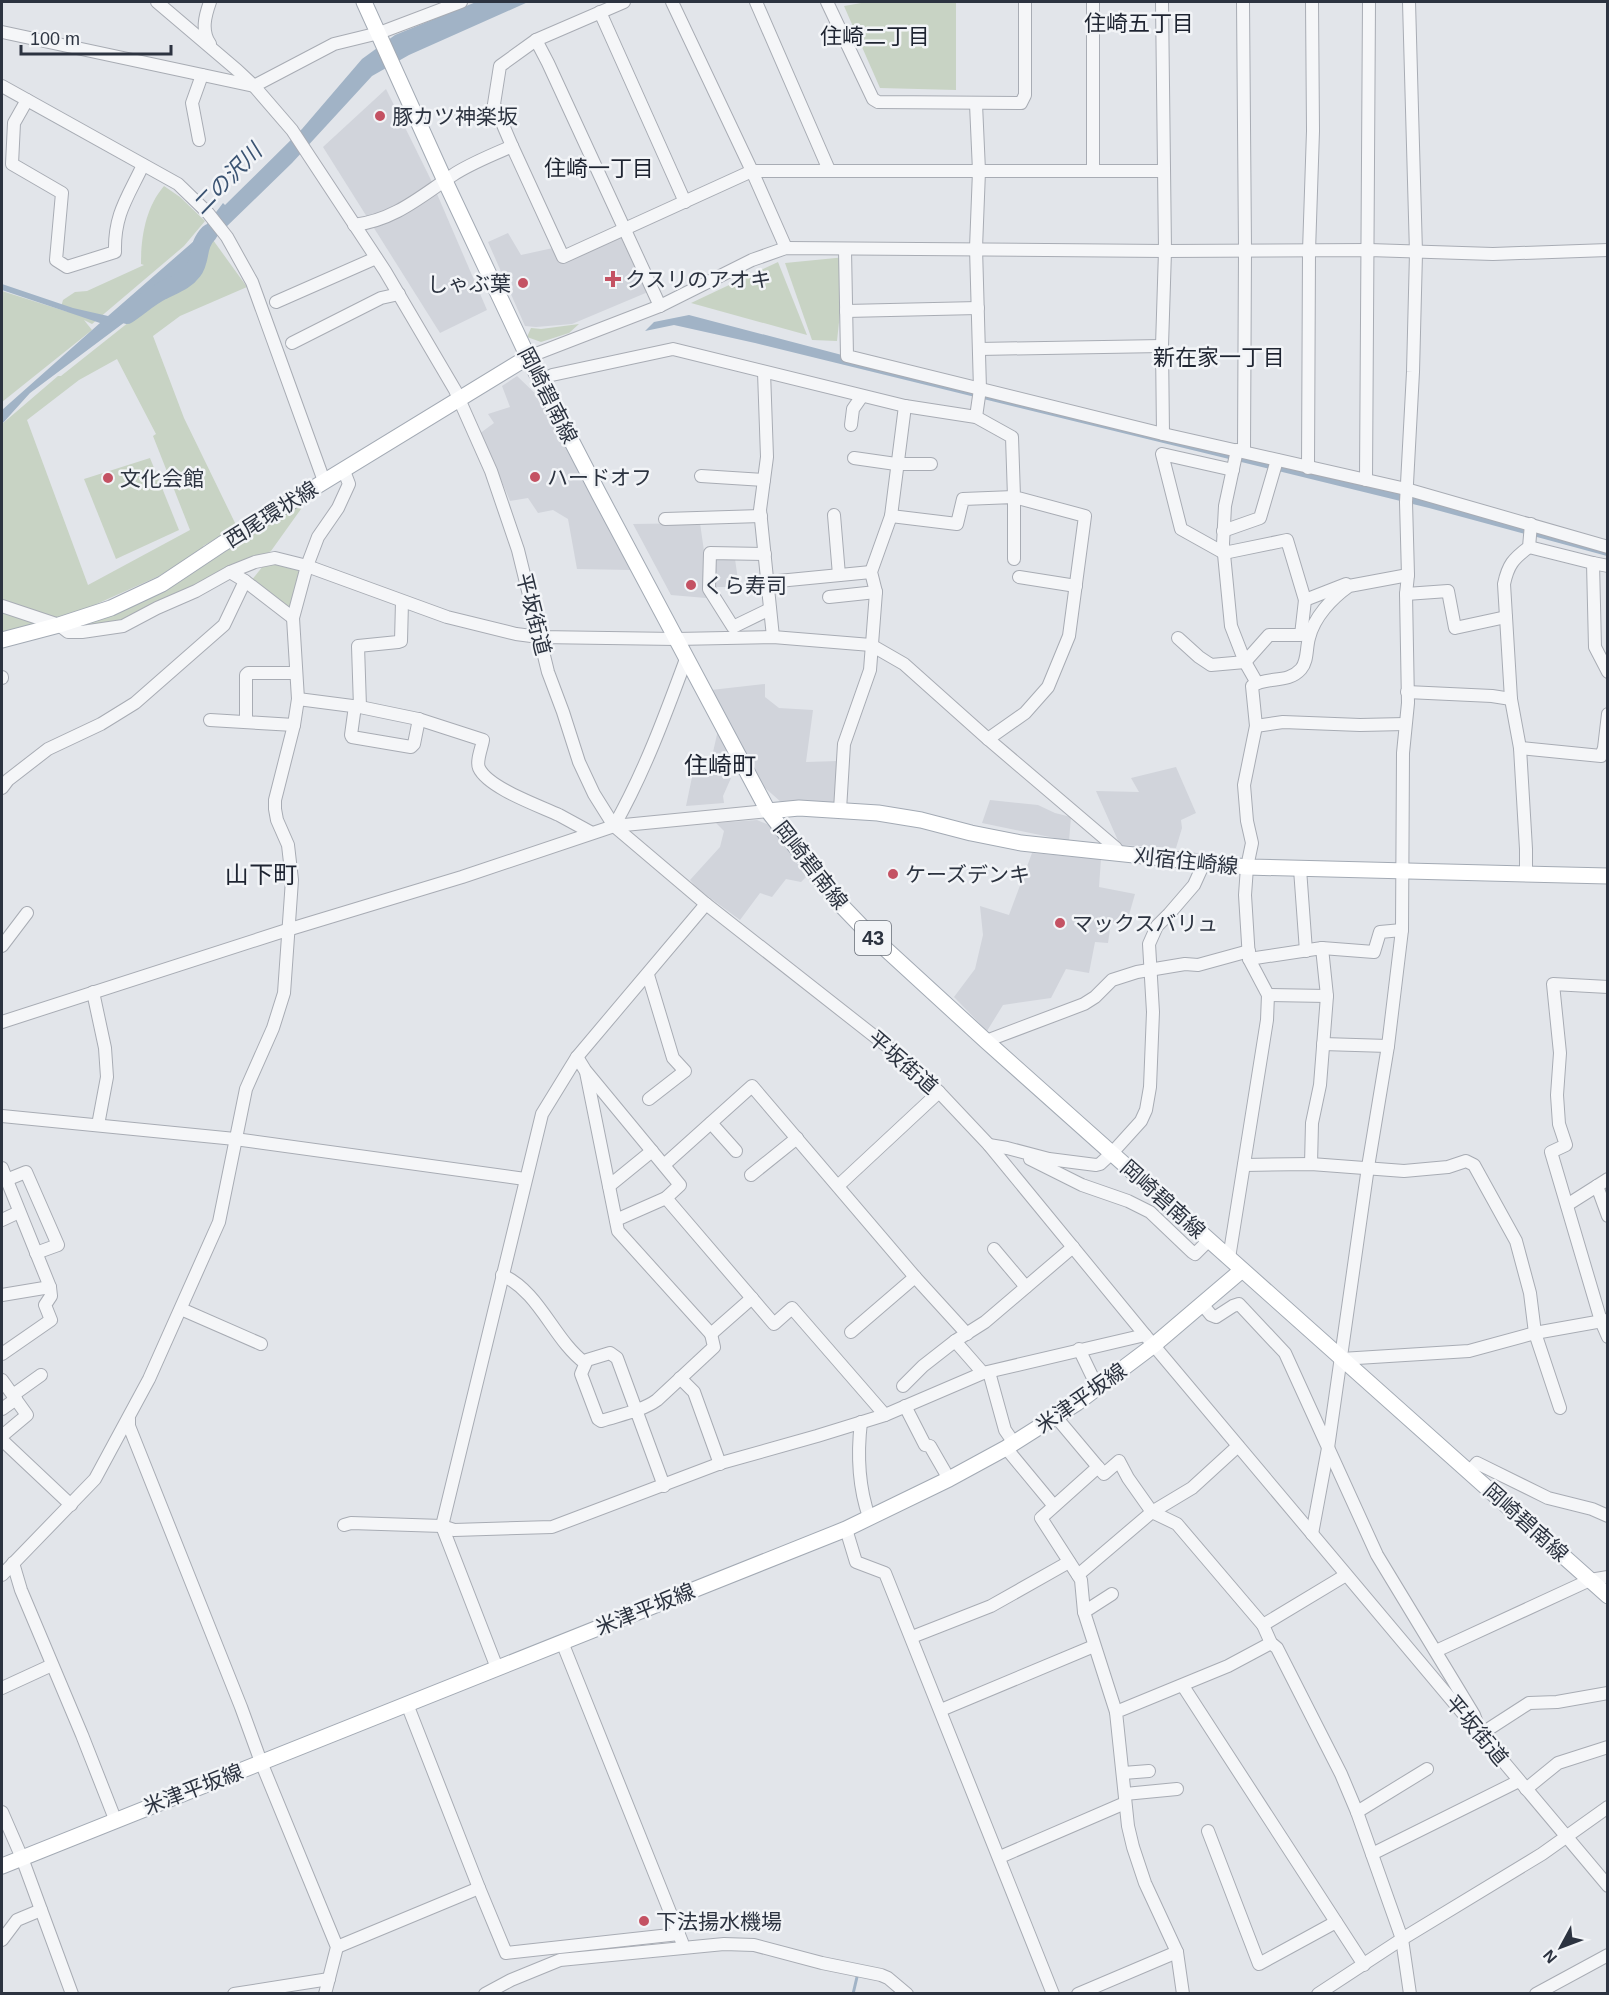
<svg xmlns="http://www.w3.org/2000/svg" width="1609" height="1995" font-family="Arial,'Noto Sans JP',sans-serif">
<rect width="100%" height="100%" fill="#e2e5ea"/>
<g fill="#d1d4db">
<polygon points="386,89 431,180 487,310 440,333 323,147"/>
<polygon points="624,232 648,292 572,324 536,327 525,326 488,242 508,233 521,255 553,248 562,263"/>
<polygon points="517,376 543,401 632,570 577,569 568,519 553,510 538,513 528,498 510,501 493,461 479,434 494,423 488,414 510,407 502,386"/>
<polygon points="700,523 705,558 735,559 739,587 716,587 706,598 671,595 633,524"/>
<polygon points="765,684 765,697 779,708 813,710 806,762 838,761 835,803 781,802 764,787 711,690"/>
<polygon points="718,730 726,742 728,765 723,779 731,778 723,796 724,803 686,806 696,758 711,761"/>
<polygon points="1176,767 1196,813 1181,820 1182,828 1176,848 1120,845 1096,791 1139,792 1131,778"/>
<polygon points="990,800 1038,805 1055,813 1071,817 1069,841 982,823"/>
<polygon points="757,820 774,827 808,875 801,882 786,879 772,897 760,893 740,920 698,889 690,880 720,847 724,831 716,823"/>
<polygon points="1032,853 1101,859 1099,887 1135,894 1127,922 1111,923 1108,943 1095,942 1089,973 1066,969 1051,998 1003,1005 987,1031 954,997 975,969 983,935 980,906 1009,915"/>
</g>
<g fill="#c8d3c4" fill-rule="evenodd">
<polygon points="867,2 956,2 956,90 880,88 844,6"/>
<path d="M164,186L180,197L205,221L184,246L92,324L84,320L92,330L2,402V291L68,312L61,307L63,300L75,292L87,291L144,265L141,264C141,236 146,207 164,186Z"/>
<path d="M213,240L247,287L180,316L153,336L184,418L237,527L203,546L205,549L159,576L61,620L2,635V424L58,376H61L158,299L161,301L194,281ZM117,359L156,434L153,436L190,530L88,585L27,420L79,380Z"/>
<polygon points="846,257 837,341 812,340 785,263"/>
<polygon points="778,262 807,335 691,303"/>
<polygon points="579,324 569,333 541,342 527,337 531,328 541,329"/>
<polygon points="150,458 179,530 116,559 84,479"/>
<polygon points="306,502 271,551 261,557 123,622 78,629 184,578 223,550"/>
<polygon points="276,564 302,569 291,612 251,581 263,566"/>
</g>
<g fill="#a1b3c6">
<polygon points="476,2 528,2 409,55 372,76 292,163 190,262 211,244 199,272 148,305 160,289 125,322 30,393 2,424 2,410 100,323 2,290 2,284 73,308 108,316 194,241 223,203 225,205 302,129 362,59 395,35"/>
<polygon points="689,315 1025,403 1378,486 1607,551 1607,556 1429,508 755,343 674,325 645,331 654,322"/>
</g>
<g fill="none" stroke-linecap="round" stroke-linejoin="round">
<polyline stroke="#a1b3c6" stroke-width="3" points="853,1994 857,1977"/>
<path stroke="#a1b3c6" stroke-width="18" d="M127,315C139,307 150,297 162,291C173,285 185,282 193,271C202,259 196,246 209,233"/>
<g stroke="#a8acb4" stroke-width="14">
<g id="minor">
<polyline points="157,2 237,70 254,86 292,130 385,271 455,390 491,471 518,550 548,672 563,712 579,762 594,794 614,826 706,904 897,1054 939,1092 989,1145 1145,1335 1608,1886"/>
<polyline points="624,2 536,40 548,63 660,306"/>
<polyline points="672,2 752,171 786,248"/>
<polyline points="756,2 829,170"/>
<polyline points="827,2 873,99 878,102 1021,103 1025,95 1025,2"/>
<polyline points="1093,2 1093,170"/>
<polyline points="1162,2 1165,251 1162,346 1163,434"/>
<polyline points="1243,2 1245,249 1244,451"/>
<polyline points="600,12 685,202"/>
<polyline points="2,32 254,86 334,44 379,33 461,2"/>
<path d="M210,44C201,31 205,16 210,2"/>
<polyline points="2,86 178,184 208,213 227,237 252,282 324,481"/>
<path d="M27,100L14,123L12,164L62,193L56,260L67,267L115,252C114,214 128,197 143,165"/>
<polyline points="976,104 979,171 976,248 980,389 976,417"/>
<polyline points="199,140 192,103 202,75"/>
<polyline points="512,146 494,104 500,66 536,40"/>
<path d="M354,225C395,220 421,196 453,175C471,163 493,155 512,146L563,257L752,171H1163"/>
<polyline points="845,250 847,356 1163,434 1406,489 1608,547"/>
<polyline points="276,302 376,258"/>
<polyline points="846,311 978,308"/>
<polyline points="292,343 381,298 399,294"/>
<polyline points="979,349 1162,346"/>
<polyline points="528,357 660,306 752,260 786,248 1165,251 1369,250 1493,254 1608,250"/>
<polyline points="764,372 767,457 760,510 773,637"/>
<polyline points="552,375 673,349 905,406 976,417 1012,437 1014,497 1085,516 1069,636 1048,687 1025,713 988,739"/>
<polyline points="851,425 853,409 862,396"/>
<polyline points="1237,450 1225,506 1223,544 1231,626 1245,662 1257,683"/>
<polyline points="854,458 896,464 931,464"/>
<polyline points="1308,468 1309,251 1313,131 1312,2"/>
<polyline points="1233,470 1162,454 1181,529 1224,553 1287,540 1305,600"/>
<polyline points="701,476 764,480"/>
<polyline points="1366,480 1369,2"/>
<polyline points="834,515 839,575"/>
<polyline points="891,516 957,524 963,499 1014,497 1014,559"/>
<polyline points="665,519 761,516"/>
<polyline points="1223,531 1260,518 1277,460"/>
<polyline points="1529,547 1593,563 1595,647 1608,672"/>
<polyline points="765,554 710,553 709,589 733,627 770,609"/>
<polyline points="1593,563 1608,566"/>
<polyline points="1019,577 1076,586"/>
<polyline points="245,581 293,618"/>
<polyline points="768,582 871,572"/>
<polyline points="1406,594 1448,591 1455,628 1506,617"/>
<polyline points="829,597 876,592"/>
<polyline points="2,606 59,625 68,632 82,632 123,626 157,608 196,591 230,572 255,562 275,558 307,566 447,617 516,634 539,637 676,639 773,637 871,645 904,664 988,739 1116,848 1116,853"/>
<polyline points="1178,638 1199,657 1211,665 1245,662 1269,635 1301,635 1305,600 1346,584"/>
<polyline points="2,677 2,678"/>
<polyline points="1407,692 1492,696 1511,699"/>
<path d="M298,699L360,707L418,719L483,740C482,747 476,761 479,768C488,788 540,806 559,815C570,821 581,827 592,833"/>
<polyline points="355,706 351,735 352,737 411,747 414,744 419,719"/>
<polyline points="360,707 358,646 398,642 401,641 402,602"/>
<polyline points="210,720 294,725"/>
<polyline points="246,722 246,675 248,673 296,673"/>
<polyline points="1256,726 1283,722 1360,725 1405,724"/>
<polyline points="1520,748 1601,756 1604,748 1608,714"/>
<polyline points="2,788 8,780 48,749 101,724 135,703 224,625 245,581 230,572"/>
<polyline points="840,810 844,744 870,670 876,592 871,572 891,516 905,406"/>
<path d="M614,826C644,773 665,716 686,659"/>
<polyline points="1300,869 1306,951"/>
<path d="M1526,874V849L1520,748L1511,699L1504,584C1508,565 1513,559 1529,547L1531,524"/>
<polyline points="2,946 27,913"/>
<polyline points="1322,948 1374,952 1380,932 1402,930"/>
<polyline points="1249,959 1322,948 1327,996 1320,1085 1312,1123 1311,1164"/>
<polyline points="648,975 673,1058 685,1071 649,1099"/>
<polyline points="1608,987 1553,984 1560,1053 1557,1095 1559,1124 1566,1145 1551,1152 1601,1321 1608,1337"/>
<polyline points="93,992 105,1048 107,1077 98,1125"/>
<polyline points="1268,995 1327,996"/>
<polyline points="2,1022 287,930 462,877 614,826 768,811"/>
<polyline points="986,1041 1084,1004 1095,997 1112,980 1137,972 1185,964 1198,965 1249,951"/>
<polyline points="1323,1044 1388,1046"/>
<polyline points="577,1057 585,1070 680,1185 666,1198 774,1324 792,1308 885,1415"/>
<polyline points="586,1072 618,1231 711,1334 752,1298"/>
<polyline points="2,1116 235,1139 525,1179"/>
<polyline points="711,1123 736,1151"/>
<polyline points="989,1145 1007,1148 1049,1159 1096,1165 1100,1164 1112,1153 1141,1121 1146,1110 1150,1087 1153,1012 1149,944 1157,926 1169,914 1194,885 1204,863"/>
<polyline points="1030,1159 1082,1185 1128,1201 1150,1212 1192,1252 1195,1254 1209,1240"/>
<polyline points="664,1165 752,1086 915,1277 967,1334"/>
<polyline points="1244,1165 1311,1164 1404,1171 1448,1167 1466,1161 1474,1165 1516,1241 1530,1293 1535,1333 1560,1408"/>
<polyline points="2,1168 50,1287 51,1296 45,1305 51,1320 2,1354"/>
<polyline points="751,1175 797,1138"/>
<polyline points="6,1180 26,1172 58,1245 36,1253"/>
<polyline points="609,1186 652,1151"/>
<polyline points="838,1186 939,1092"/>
<polyline points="1597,1186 1608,1216"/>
<polyline points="1567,1205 1608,1179"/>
<polyline points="2,1220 19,1212"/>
<polyline points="616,1220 666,1198"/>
<polyline points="994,1249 1026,1287"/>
<path d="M1229,1258L1267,1020L1268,995L1249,959L1245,895L1247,867L1252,843L1247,821L1244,785L1256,726L1252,686C1267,676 1288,684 1301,669C1308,661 1306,648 1309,638C1314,617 1332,598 1349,586L1408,575"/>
<path d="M502,1275C540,1292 553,1339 585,1363"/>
<polyline points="2,1295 50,1287"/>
<polyline points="1202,1304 1211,1315 1216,1317 1233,1306 1239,1304 1285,1353 1377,1555 1474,1715 1481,1734 1529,1703 1557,1702 1608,1693"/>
<polyline points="181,1309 261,1344"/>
<polyline points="851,1332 915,1277"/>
<polyline points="955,1341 983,1373"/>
<polyline points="1079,1349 1092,1376 1101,1386"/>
<polyline points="1341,1359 1469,1351 1535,1333 1608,1320"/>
<polyline points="989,1372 1005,1430 1014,1443"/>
<polyline points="680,1378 694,1392 720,1464"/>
<polyline points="2,1380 27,1415 2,1436"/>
<polyline points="903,1386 923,1366 955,1341 985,1322 1073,1247"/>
<polyline points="13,1395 41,1375"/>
<polyline points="905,1406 925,1445 930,1446 949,1479"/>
<polyline points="2,1409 16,1399"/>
<polyline points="1056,1417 1098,1467 1041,1518 1081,1580 1084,1612 1116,1712"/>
<polyline points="129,1419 129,1426 241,1707 261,1762 337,1947 325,1994"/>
<path d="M861,1422C857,1455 858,1485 869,1517"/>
<polyline points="2,1440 71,1505"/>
<polyline points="1006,1448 1054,1506"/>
<polyline points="1098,1467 1104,1474 1119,1461 1128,1478 1152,1512 1177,1524 1263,1625"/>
<polyline points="1469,1472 1477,1463 1548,1498 1592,1509 1608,1516"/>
<path d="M664,1486L617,1358L610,1353L587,1360L581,1374L598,1419L601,1421C619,1415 642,1411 657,1400L714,1347L711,1334"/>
<polyline points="344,1525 351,1523 442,1526 454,1530 552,1527 721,1463 817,1436 885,1415 983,1373 1145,1335"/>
<polyline points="846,1529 856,1562 885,1573 1053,1994"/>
<polyline points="1312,1534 1328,1448 1368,1167 1388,1046 1402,930 1403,753 1408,703 1406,594 1408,575 1406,502 1413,372 1416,253 1409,2"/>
<polyline points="13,1563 21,1590 82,1735 115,1819"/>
<polyline points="2,1575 95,1479 149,1379 219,1222 246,1089 273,1028 284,993 292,880 288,845 277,820 275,809 275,800 294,725 298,699 293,618 307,566 318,537 338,508 349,484 344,471"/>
<polyline points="1078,1575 1152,1512 1192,1488 1238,1446"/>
<polyline points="1346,1575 1263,1625 1271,1643 1277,1648 1341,1774 1357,1812 1402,1939 1410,1994"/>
<polyline points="1084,1612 1112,1594"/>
<polyline points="912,1637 991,1606 1069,1562"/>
<polyline points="562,1642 682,1942"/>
<polyline points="1436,1651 1590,1580 1608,1577"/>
<polyline points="497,1668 442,1526 542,1114 577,1057 706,904"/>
<polyline points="1183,1686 1364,1965"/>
<polyline points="2,1688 52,1665"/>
<polyline points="407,1704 479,1888 506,1953 679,1934"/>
<polyline points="941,1710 1094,1646"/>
<polyline points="1123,1773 1149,1771"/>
<polyline points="1526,1789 1558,1763 1608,1747"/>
<polyline points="1125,1794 1177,1789"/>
<polyline points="2,1812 22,1858 72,1994"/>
<polyline points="1357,1812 1427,1769"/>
<polyline points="1208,1831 1259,1964 1336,1922"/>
<polyline points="1372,1854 1519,1781"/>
<polyline points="1000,1857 1125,1803"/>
<polyline points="2,1940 17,1920 41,1910"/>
<polyline points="337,1947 479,1888"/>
<polyline points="234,1994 329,1979"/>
<polyline points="485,1994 511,1980 560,1960 724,1944 754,1945 822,1963 881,1975 888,1978 907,1994"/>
<polyline points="1078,1994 1177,1952"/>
<polyline points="1183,1994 1177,1952 1145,1883 1133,1847 1128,1826 1116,1712 1228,1666 1271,1643"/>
<polyline points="1318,1994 1402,1939 1542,1854 1608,1807"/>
<polyline points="1536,1994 1608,1955"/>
</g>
</g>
<g stroke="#a3aab4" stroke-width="17">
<g id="major">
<polyline points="364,2 445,181 528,357 599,494 768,811 840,904 866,931 986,1041 1608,1596"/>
<polyline points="2,640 59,625 111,608 162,584 222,544 528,357"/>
<polyline points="768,811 799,808 878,813 921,820 971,833 1021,843 1247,867 1608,876"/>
<polyline points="2,1866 846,1529 949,1479 1006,1448 1077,1403 1154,1345 1242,1270"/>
</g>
</g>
<use href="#minor" stroke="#f5f6f8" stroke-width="12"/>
<use href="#major" stroke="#fff" stroke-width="15"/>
</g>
<g fill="#c45263" stroke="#f2f4f7" stroke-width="2">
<circle cx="380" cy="116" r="6"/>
<path d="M610 270h6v6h6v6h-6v6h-6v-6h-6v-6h6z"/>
<circle cx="523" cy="283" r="6"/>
<circle cx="535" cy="477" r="6"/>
<circle cx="108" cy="478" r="6"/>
<circle cx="691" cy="585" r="6"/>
<circle cx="893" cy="874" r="6"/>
<circle cx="1060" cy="923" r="6"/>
<circle cx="644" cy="1921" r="6"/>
</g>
<g text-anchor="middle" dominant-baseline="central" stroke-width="5" stroke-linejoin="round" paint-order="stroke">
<rect fill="#f2f4f7" stroke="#676d77" stroke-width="1.5" x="855" y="921" width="36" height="34" rx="4.5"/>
<g font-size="20" font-weight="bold" fill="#2c3340">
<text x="873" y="938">43</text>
</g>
<g font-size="21" fill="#2c3340" stroke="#f2f4f7" text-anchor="start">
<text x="392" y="116">豚カツ神楽坂</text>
<text x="625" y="279">クスリのアオキ</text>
<text x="511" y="283" text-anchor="end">しゃぶ葉</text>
<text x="547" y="477">ハードオフ</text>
<text x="120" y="478">文化会館</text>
<text x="703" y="585">くら寿司</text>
<text x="905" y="874">ケーズデンキ</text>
<text x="1072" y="923">マックスバリュ</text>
<text x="656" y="1921">下法揚水機場</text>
</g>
<g font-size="21" fill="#2c3340" stroke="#f2f4f7">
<text transform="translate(548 395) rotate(63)">岡崎碧南線</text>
<text transform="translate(271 514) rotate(-32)">西尾環状線</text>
<text transform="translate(534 614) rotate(76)">平坂街道</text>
<text transform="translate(1186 861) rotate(6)">刈宿住崎線</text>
<text transform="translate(811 865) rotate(52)">岡崎碧南線</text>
<text transform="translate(903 1062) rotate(41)">平坂街道</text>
<text transform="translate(1163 1199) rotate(42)">岡崎碧南線</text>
<text transform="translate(1081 1398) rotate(-35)">米津平坂線</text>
<text transform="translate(1526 1522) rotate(42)">岡崎碧南線</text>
<text transform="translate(645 1609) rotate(-22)">米津平坂線</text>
<text transform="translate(1477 1730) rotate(50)">平坂街道</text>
<text transform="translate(193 1789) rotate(-21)">米津平坂線</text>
</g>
<g font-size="22" fill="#1e2431" stroke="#f2f4f7">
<text x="1139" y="23">住崎五丁目</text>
<text x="875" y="36">住崎二丁目</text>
<text x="599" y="168">住崎一丁目</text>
<text x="1219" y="357">新在家一丁目</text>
</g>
<g font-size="22" font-style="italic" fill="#395271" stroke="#f2f4f7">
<text transform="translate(227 179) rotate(-46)">二の沢川</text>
</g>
<g font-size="24" fill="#1e2431" stroke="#f2f4f7">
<text x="720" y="765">住崎町</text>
<text x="261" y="874">山下町</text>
</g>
</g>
<rect width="1609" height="1995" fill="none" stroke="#2c3340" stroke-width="6"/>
<g transform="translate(1561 1947) rotate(229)" stroke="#f2f4f7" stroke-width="4.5" paint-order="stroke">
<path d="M0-4.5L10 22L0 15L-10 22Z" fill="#2c3340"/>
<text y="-9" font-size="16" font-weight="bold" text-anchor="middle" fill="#2c3340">N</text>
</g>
<path d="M21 45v9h150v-9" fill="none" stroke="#2c3340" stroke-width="3"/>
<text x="30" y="45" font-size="18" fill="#2c3340" stroke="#f2f4f7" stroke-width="4.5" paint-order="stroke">100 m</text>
</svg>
